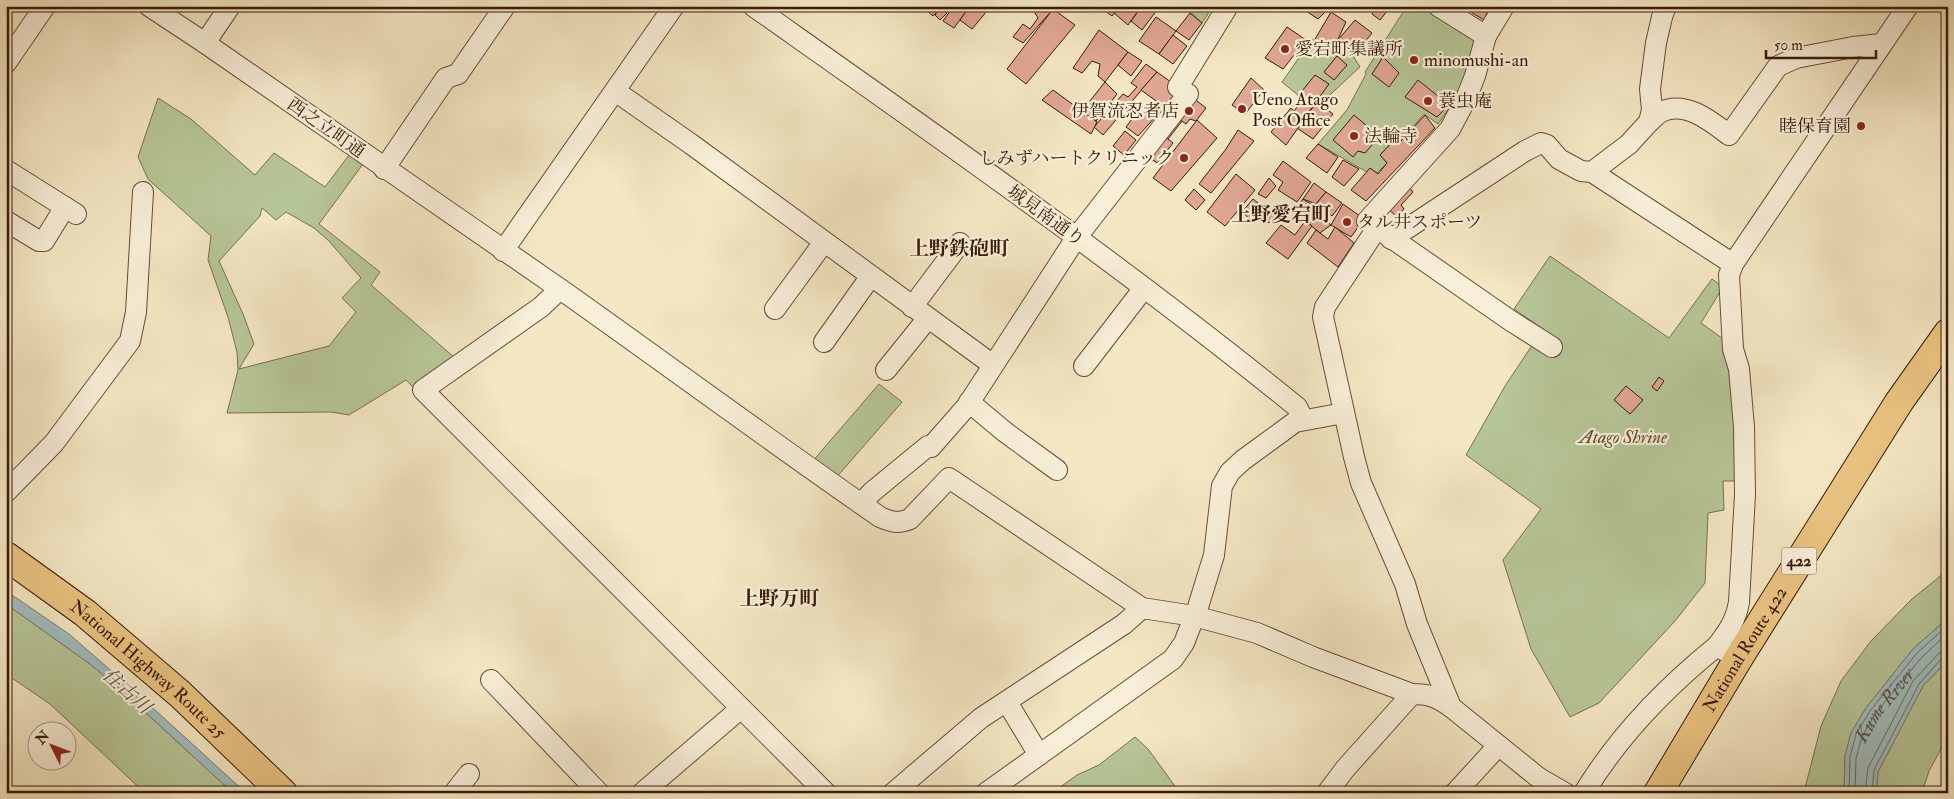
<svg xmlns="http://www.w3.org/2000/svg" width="1954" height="799" font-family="'IM FELL Double Pica','Noto Serif JP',serif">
<rect width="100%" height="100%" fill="#f4e7c3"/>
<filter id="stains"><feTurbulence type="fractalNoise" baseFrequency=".004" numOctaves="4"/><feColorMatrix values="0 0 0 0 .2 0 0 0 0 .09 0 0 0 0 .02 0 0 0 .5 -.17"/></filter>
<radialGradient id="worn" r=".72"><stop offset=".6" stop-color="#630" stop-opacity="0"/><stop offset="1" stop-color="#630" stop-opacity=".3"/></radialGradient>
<g fill="#b7c697" stroke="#787050" fill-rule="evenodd">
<polygon points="1187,6 1213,6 1202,23 1186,8"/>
<polygon points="1407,6 1438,6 1486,36 1462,90 1438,124 1424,114 1401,141 1396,138 1381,154 1387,163 1377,173 1370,168 1367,172 1318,144 1347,110 1366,74 1365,72"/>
<polygon points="1312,39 1331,53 1337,47 1352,54 1360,67 1320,104 1299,96 1282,82"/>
<path d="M158,98L191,119L255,175L274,153L325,187L349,155L363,164L319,224L380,272L371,285L455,358L413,387L406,380L349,415L331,412L227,413L238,370L237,352L228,317L208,260L211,236L148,179L138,157ZM262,208L276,220L286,212L314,228L329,241L361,278L342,298L356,312L329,346L239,369L254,344L243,314L219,261L260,216Z"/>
<polygon points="1550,256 1669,338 1712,279 1723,287 1701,323 1726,341 1733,372 1739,481 1723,481 1724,510 1708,513 1705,583 1675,621 1599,703 1570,717 1531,649 1503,560 1541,509 1466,455 1505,386 1543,329 1514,309"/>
<polygon points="879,384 902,402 835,479 812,462"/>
<polygon points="1948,570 1948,618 1913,649 1866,708 1851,733 1845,756 1844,793 1806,793 1805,788 1821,726 1841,681 1871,641 1912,599"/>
<polygon points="6,604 90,664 119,688 233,793 145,793 50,704 6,674"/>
<polygon points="1948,660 1948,736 1929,771 1922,793 1876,793 1878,772 1923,686"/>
<polygon points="1135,737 1148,749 1180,793 1052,793 1077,775 1099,765"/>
</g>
<g fill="#a1bdbe" stroke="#777c75">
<polygon points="6,591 69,634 132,689 246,793 233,793 119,688 90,664 6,604"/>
<polygon points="1948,618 1948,660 1923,686 1878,772 1876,793 1844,793 1845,756 1851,733 1866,708 1913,649"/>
</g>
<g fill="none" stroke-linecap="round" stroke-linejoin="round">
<g stroke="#6c6c63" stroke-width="1">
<polyline points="1849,793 1850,757 1856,734 1870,711 1917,653 1948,625"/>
<path id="s1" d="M1855,793L1856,758L1862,737L1875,714L1922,657L1948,633"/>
<polyline points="1865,793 1868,768 1913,681 1939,653 1948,651"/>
<polyline points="1872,793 1874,770 1919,684 1942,658 1948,657"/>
</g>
</g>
<g fill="#e0a795" stroke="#381a08">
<polygon points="929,6 940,6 941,7 933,16 926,10"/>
<polygon points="963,6 970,6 954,28 943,21 953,7 961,10"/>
<polygon points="970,6 977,6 987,11 972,29 960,20"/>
<polygon points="1037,6 1056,6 1023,43 1013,37 1023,24 1030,29 1038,18 1033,10"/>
<polygon points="1102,6 1120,6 1112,16 1101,8"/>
<polygon points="1120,6 1137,6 1140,8 1128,25 1114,13"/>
<polygon points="1142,6 1160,6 1142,30 1131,21"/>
<polygon points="1305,6 1331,6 1318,19 1303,9"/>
<polygon points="1377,6 1383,6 1388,10 1380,20 1372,14"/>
<polygon points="1465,6 1490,6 1484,20 1464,8"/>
<polygon points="941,7 947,13 940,20 935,15"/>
<polygon points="1053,9 1075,25 1026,84 1007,69"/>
<polygon points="1331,12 1346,22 1332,52 1314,41"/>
<polygon points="1190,13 1202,23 1189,40 1176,31"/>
<polygon points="1156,17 1176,31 1159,54 1139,41"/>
<polygon points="1355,20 1372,33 1356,53 1337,41"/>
<polygon points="1287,27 1306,40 1283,69 1265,58"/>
<polygon points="1099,30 1128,52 1105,82 1098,76 1100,64 1092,61 1082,73 1073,68"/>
<polygon points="1173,35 1187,46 1173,64 1159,54"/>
<polygon points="1128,52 1142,61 1131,76 1118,65"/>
<polygon points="1337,56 1347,65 1334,80 1324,72"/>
<polygon points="1383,57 1399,73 1389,87 1372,74"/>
<polygon points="1146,64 1157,72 1103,135 1094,127 1123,94 1128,97 1137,87 1131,83"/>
<polygon points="1157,72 1182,90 1166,108 1141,90"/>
<polygon points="1315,75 1329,84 1303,120 1294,111 1302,101 1298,96"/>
<polygon points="1251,78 1264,90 1245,114 1232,105"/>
<polygon points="1418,80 1449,105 1437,117 1405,97"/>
<polygon points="1105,82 1117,94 1096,121 1082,111"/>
<polygon points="1053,90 1097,122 1091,134 1042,100"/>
<polygon points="1188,94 1206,108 1196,121 1190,119 1186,124 1172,114"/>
<polygon points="1317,102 1333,114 1313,139 1297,128"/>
<polygon points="1149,105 1158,114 1138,136 1126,127 1135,115 1138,119"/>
<polygon points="1291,108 1303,121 1286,145 1271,132"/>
<polygon points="1172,114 1182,121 1168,139 1159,132"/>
<polygon points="1354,115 1374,132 1369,140 1372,145 1365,153 1358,151 1353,157 1333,140"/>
<polygon points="1425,115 1435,128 1366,201 1351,190 1370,168 1378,174 1387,163 1380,155 1396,138 1401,141"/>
<polygon points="1197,120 1217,138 1171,191 1153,178"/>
<polygon points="1238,130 1254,141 1211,193 1199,184 1226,149"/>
<polygon points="1125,131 1136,140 1124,155 1113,146"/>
<polygon points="1159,132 1173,143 1157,163 1143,153"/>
<polygon points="1318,144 1338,157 1327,173 1306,158"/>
<polygon points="1343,160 1359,169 1344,186 1332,177"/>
<polygon points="1283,161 1311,182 1297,202 1278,190 1283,182 1273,175"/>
<polygon points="1236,174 1255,190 1225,226 1207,212"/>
<polygon points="1269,178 1276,186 1266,198 1258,194"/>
<polygon points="1404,180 1413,192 1401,205 1404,209 1397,217 1383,204"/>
<polygon points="1314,183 1326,192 1316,204 1303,199"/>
<polygon points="1194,189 1205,200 1196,210 1185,200"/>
<polygon points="1326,192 1342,203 1332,216 1316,204"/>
<polygon points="1253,199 1262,206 1250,219 1242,212"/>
<polygon points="1303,199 1314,206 1305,221 1293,212"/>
<polygon points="1267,203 1279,214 1269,223 1256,213"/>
<polygon points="1343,204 1364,219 1351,237 1331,225"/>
<polygon points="1318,215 1331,225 1320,233 1309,224"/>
<polygon points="1305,221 1312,226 1288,259 1266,243 1281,225 1295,235"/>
<polygon points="1335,227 1354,243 1338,267 1307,243 1316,230 1328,239"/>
<polygon points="1659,377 1664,381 1657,391 1652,387"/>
<polygon points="1626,386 1643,400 1630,414 1614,400"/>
</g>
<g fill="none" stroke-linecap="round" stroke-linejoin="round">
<g stroke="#674d37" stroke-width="22">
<g id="minor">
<path d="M149,6L205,43C324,126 444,208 563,291C669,366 773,443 880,517C891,522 898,524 910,519L949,478L1142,608L1194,616L1257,633L1313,657L1412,694C1429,694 1437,697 1451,707"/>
<path d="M753,6C937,136 1122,265 1297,407L1303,419"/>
<polyline points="1438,6 1486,36"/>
<polyline points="1504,6 1486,36 1475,76 1465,101 1450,129 1367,221 1511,321 1552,347"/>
<polyline points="205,43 230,6"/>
<polyline points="6,63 45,6"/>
<polyline points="1178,87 1228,6"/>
<polyline points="615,91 691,144 993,365"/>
<path d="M1649,122C1653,119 1657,114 1661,112C1685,100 1711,121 1729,135L1778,66L1796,58L1853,47L1882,44"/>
<polyline points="384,169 446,78 458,74 505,6"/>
<polyline points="6,170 76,214"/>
<polyline points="1592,172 1733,264"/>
<polyline points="6,221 39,241 44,241 65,207"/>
<polyline points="1377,228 1325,307 1323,317 1354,457 1361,483 1405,584 1417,624 1451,707 1539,778 1565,793"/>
<polyline points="1391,239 1525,151 1541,143 1547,145 1559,159 1581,171 1592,172 1629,144 1649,122 1652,110 1650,89 1656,43 1662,17 1666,6"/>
<polyline points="503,251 674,6"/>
<polyline points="560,289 541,307 423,390 826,793"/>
<polyline points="912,307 960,243"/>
<polyline points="775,309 824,242"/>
<polyline points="824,342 871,276"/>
<polyline points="1084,366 1144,288"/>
<polyline points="886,370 928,318"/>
<polyline points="969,402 1005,432 1057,470"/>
<polyline points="6,492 54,443 130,341 136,312 143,192"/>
<polyline points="861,504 872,492 928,446 931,447 967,406 1076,238 1188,94"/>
<path d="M1738,659L1717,646C1728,632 1736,620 1739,602L1745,495L1744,427L1739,369L1733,349L1729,275L1733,264L1908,6"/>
<polyline points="491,680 599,793"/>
<polyline points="1007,702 1039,755"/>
<polyline points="454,793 469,774"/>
<polyline points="642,793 740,709"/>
<polyline points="893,793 981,718 1124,624 1142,608"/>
<polyline points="986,793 1173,659 1184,643 1198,607 1214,555 1222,486 1230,472 1243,460 1295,422 1344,413"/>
<polyline points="1327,793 1345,769 1412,694"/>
<polyline points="1455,793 1498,746"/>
<path d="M1584,793C1619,735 1665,688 1717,646"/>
</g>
</g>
<g stroke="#381a08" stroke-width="30">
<g id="highway">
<path id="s2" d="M6,556L85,613L180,694L283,793"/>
<path id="s3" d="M1658,793L1738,659L1899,402L1948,333"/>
</g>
</g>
<use href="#minor" stroke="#f8efd8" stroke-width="20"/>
<use href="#highway" stroke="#eac482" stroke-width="28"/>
</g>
<g fill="#8f2418" stroke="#f8efd8" stroke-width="2">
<circle cx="1285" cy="49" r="5"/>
<circle cx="1414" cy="60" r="5"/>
<circle cx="1428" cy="101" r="5"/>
<circle cx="1242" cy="109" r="5"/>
<circle cx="1189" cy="111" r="5"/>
<circle cx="1861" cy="126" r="5"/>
<circle cx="1354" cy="136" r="5"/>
<circle cx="1184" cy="158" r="5"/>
<circle cx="1347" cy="222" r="5"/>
</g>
<g text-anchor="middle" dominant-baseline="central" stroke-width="4.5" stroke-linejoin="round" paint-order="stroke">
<rect fill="#f8efd8" stroke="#725a46" stroke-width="1" x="1781.5" y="547.5" width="35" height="27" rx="4"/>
<g font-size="16" font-weight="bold" fill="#381a08">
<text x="1799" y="561">422</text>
</g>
<g font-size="18" fill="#381a08" stroke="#f8efd8" text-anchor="start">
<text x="1295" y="49">愛宕町集議所</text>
<text x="1424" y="60">minomushi-an</text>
<text x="1252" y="99">Ueno Atago<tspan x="1252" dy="21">Post Office</tspan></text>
<text x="1438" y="101">蓑虫庵</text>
<text x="1179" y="111" text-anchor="end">伊賀流忍者店</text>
<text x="1851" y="126" text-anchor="end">睦保育園</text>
<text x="1364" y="136">法輪寺</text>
<text x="1174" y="158" text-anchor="end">しみずハートクリニック</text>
<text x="1357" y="222">タル井スポーツ</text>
</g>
<g font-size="18" fill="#381a08" stroke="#f8efd8">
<text transform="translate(326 128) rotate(35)">西之立町通</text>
<text transform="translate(1046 216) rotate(36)">城見南通り</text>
<text stroke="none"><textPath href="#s3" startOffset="168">National Route 422</textPath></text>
<text stroke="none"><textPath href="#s2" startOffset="182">National Highway Route 25</textPath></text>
</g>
<g font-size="18" font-style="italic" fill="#5e4e33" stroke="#f8efd8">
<text x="1623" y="437">Atago Shrine</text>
</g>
<g font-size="19" font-style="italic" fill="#5d5348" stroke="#f8efd8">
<text transform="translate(127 691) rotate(42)">住古川</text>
<text stroke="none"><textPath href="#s1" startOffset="96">Kume River</textPath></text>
</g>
<g font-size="20" font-weight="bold" fill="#381a08" stroke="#f8efd8">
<text x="1281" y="214">上野愛宕町</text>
<text x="959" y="248">上野鉄砲町</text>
<text x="779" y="598">上野万町</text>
</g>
</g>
<rect width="1954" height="799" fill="none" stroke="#f4e7c3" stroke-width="25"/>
<rect x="8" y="8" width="1939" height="784" fill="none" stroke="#381a08" stroke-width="2.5"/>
<rect x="12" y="12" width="1929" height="774" fill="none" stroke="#381a08"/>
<g transform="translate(52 746) rotate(312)"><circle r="24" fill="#f8efd8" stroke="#ab9a85"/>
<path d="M0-4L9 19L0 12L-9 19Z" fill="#8f2418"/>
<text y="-8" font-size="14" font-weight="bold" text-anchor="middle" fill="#381a08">N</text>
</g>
<path d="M1766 50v8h110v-8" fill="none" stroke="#381a08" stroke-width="2.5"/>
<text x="1774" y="50" font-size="15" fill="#381a08" stroke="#f8efd8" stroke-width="4" paint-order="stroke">50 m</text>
<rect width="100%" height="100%" filter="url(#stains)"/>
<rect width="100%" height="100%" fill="url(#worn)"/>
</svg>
